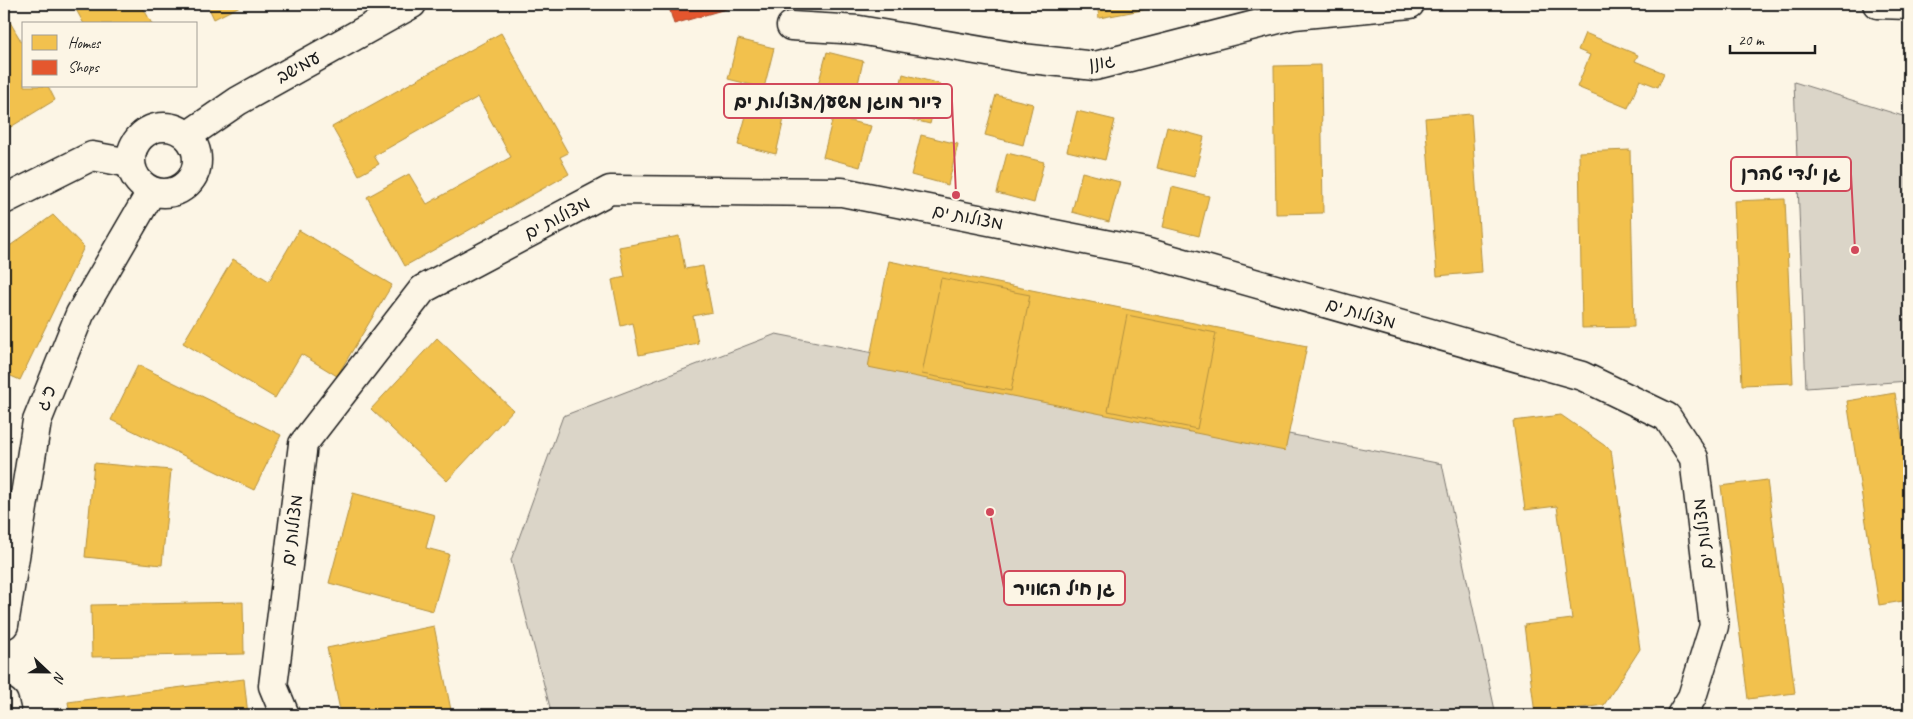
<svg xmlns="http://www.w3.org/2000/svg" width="1913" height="719" font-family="Caveat,'Playpen Sans Hebrew',sans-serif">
<rect width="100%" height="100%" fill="#fcf5e5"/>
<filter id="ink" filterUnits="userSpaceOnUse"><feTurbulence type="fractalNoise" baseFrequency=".02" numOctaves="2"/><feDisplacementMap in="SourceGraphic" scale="10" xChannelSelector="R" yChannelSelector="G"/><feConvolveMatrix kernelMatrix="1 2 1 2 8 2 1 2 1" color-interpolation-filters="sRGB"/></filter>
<g filter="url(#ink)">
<g fill="#dbd5c8" stroke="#7c7872">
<polygon points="1794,82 1909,118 1909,381 1806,388"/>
<polygon points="776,334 1442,464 1496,715 552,715 511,560 563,416"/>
</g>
<g fill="#f2c14e" stroke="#b2903f">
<polygon points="73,4 141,4 152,24 84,24"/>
<polygon points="207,4 244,4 214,19"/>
<polygon points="1097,4 1168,4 1169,5 1099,18"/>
<polygon points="4,12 24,46 24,86 48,86 55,100 4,131"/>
<polygon points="501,33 568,153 560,157 569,174 405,266 367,197 409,174 427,204 511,157 478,97 374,156 379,164 359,175 332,127"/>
<polygon points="1585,33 1638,55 1635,61 1664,73 1658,87 1640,80 1628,108 1577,87 1590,55 1578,50"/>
<polygon points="738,39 774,48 764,88 728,79"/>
<polygon points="827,52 863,61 854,102 816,92"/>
<polygon points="1321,65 1323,213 1276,214 1274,66"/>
<polygon points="903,74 940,84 930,124 893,115"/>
<polygon points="996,95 1033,104 1023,145 985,135"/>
<polygon points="749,105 785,114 776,154 738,145"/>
<polygon points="1077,111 1115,120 1105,160 1067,151"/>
<polygon points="1471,114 1482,272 1437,276 1425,118"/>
<polygon points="833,117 871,126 860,167 823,157"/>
<polygon points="1167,127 1204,137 1194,177 1157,168"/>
<polygon points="921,135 958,144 948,185 911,175"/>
<polygon points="1630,150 1634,327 1582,328 1579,152"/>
<polygon points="1007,153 1044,162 1034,203 997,193"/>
<polygon points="1082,172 1120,182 1109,222 1072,212"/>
<polygon points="1172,187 1209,196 1199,236 1163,227"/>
<polygon points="1785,199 1793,383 1742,385 1734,201"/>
<polygon points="53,215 84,247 20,380 4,373 4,250"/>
<polygon points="299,230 392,285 337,376 301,354 275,398 183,343 233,259 269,281"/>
<polygon points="679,236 685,269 703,266 712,312 693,316 698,343 639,355 633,323 621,326 612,280 625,277 619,247"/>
<polygon points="889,261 1307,346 1285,451 868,367"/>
<polygon points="941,278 1030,295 1011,391 922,374"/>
<polygon points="1127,315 1216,333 1197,429 1108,411"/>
<polygon points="437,338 513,410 447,481 371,409"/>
<polygon points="138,365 281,435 254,490 111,420"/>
<polygon points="1895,393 1909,481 1909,600 1879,605 1847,401"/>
<polygon points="4,405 9,407 4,417"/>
<polygon points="1561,415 1611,450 1640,649 1604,705 1535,714 1524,625 1572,619 1557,506 1525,510 1513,421"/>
<polygon points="94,463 171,470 162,565 85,557"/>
<polygon points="1767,480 1795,693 1748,699 1721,486"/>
<polygon points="353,493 435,515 426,548 449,554 433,611 329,583"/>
<polygon points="243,602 244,654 92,657 91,605"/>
<polygon points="434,626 452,715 341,715 327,648"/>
<polygon points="244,679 248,715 70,715 68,702"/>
</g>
<polygon fill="#e4572e" stroke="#a84529" points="668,4 743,4 674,24"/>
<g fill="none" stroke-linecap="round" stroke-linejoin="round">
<g stroke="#1c1c1c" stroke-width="31">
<g id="street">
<polyline points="1877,4 1909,5"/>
<polyline points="791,26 859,30 1022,58 1095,66 1294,15 1410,4"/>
<polyline points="4,200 92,156 130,163"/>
<polyline points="285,715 273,686 303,444 423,289 610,190 842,192 1145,252 1582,376 1667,417 1694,458 1714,626 1692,697 1681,715"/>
</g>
</g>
<g stroke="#1c1c1c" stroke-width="31">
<g id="secondary">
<circle cx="164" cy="160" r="33"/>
<polyline points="187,136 238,101 412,4"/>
<polyline points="4,625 37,421 80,314 151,192"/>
<polyline points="4,702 7,715"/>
</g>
</g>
<use href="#street" stroke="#fcf5e5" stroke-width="28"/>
<use href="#secondary" stroke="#fcf5e5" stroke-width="28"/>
</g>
</g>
<g text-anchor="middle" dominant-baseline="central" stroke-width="5" stroke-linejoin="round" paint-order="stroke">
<g font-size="18" fill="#1c1c1c" stroke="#fcf5e5">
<text transform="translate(1102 62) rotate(-7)">גונן</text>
<text transform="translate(298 67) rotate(-29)">עמישב</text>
<text transform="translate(968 217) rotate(11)">מצולות ים</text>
<text transform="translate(557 218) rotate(-28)">מצולות ים</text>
<text transform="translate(1361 313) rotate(16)">מצולות ים</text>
<text transform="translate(46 398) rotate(-68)">כ"ג</text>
<text transform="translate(292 530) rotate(-83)">מצולות ים</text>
<text transform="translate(1703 534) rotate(-97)">מצולות ים</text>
</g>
</g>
<path fill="none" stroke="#d1495b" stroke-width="2" d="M956 195L952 101M1855 250L1851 174M990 512L1004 588"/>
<g fill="#d1495b" stroke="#fcf5e5" stroke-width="2">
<circle cx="956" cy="195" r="5"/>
<circle cx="1855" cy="250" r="5"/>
<circle cx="990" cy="512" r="5"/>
</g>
<g fill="#fcf5e5" stroke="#d1495b" stroke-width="2">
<rect x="724" y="84" width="228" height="34" rx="5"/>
<rect x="1731" y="157" width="120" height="34" rx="5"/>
<rect x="1004" y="571" width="121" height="34" rx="5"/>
</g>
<g font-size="19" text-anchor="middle" font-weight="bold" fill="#1c1c1c">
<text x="838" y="108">דיור מוגן משען/מצולות ים</text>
<text x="1791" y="180">גן ילדי טהרן</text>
<text x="1064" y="595">גן חיל האויר</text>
</g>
<rect width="1913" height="719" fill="none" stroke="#fcf5e5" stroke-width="20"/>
<rect x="10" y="10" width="1893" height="699" fill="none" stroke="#1c1c1c" stroke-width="2" filter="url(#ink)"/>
<rect x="22" y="22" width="175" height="65" fill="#fcf5e5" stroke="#a29e95"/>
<rect x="32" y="35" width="25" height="15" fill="#f2c14e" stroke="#a29e95"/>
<text x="68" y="48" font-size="15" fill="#1c1c1c">Homes</text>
<rect x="32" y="60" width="25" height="15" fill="#e4572e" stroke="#a29e95"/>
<text x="68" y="72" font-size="15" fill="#1c1c1c">Shops</text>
<g transform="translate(48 672) rotate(112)" stroke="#fcf5e5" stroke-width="4" paint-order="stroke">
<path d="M0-4L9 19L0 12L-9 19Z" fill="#1c1c1c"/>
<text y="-8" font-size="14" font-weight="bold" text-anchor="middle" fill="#1c1c1c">N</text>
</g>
<path d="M1730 45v8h85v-8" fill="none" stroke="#1c1c1c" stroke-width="2.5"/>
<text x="1738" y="45" font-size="15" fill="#1c1c1c" stroke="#fcf5e5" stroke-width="4" paint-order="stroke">20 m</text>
</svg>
